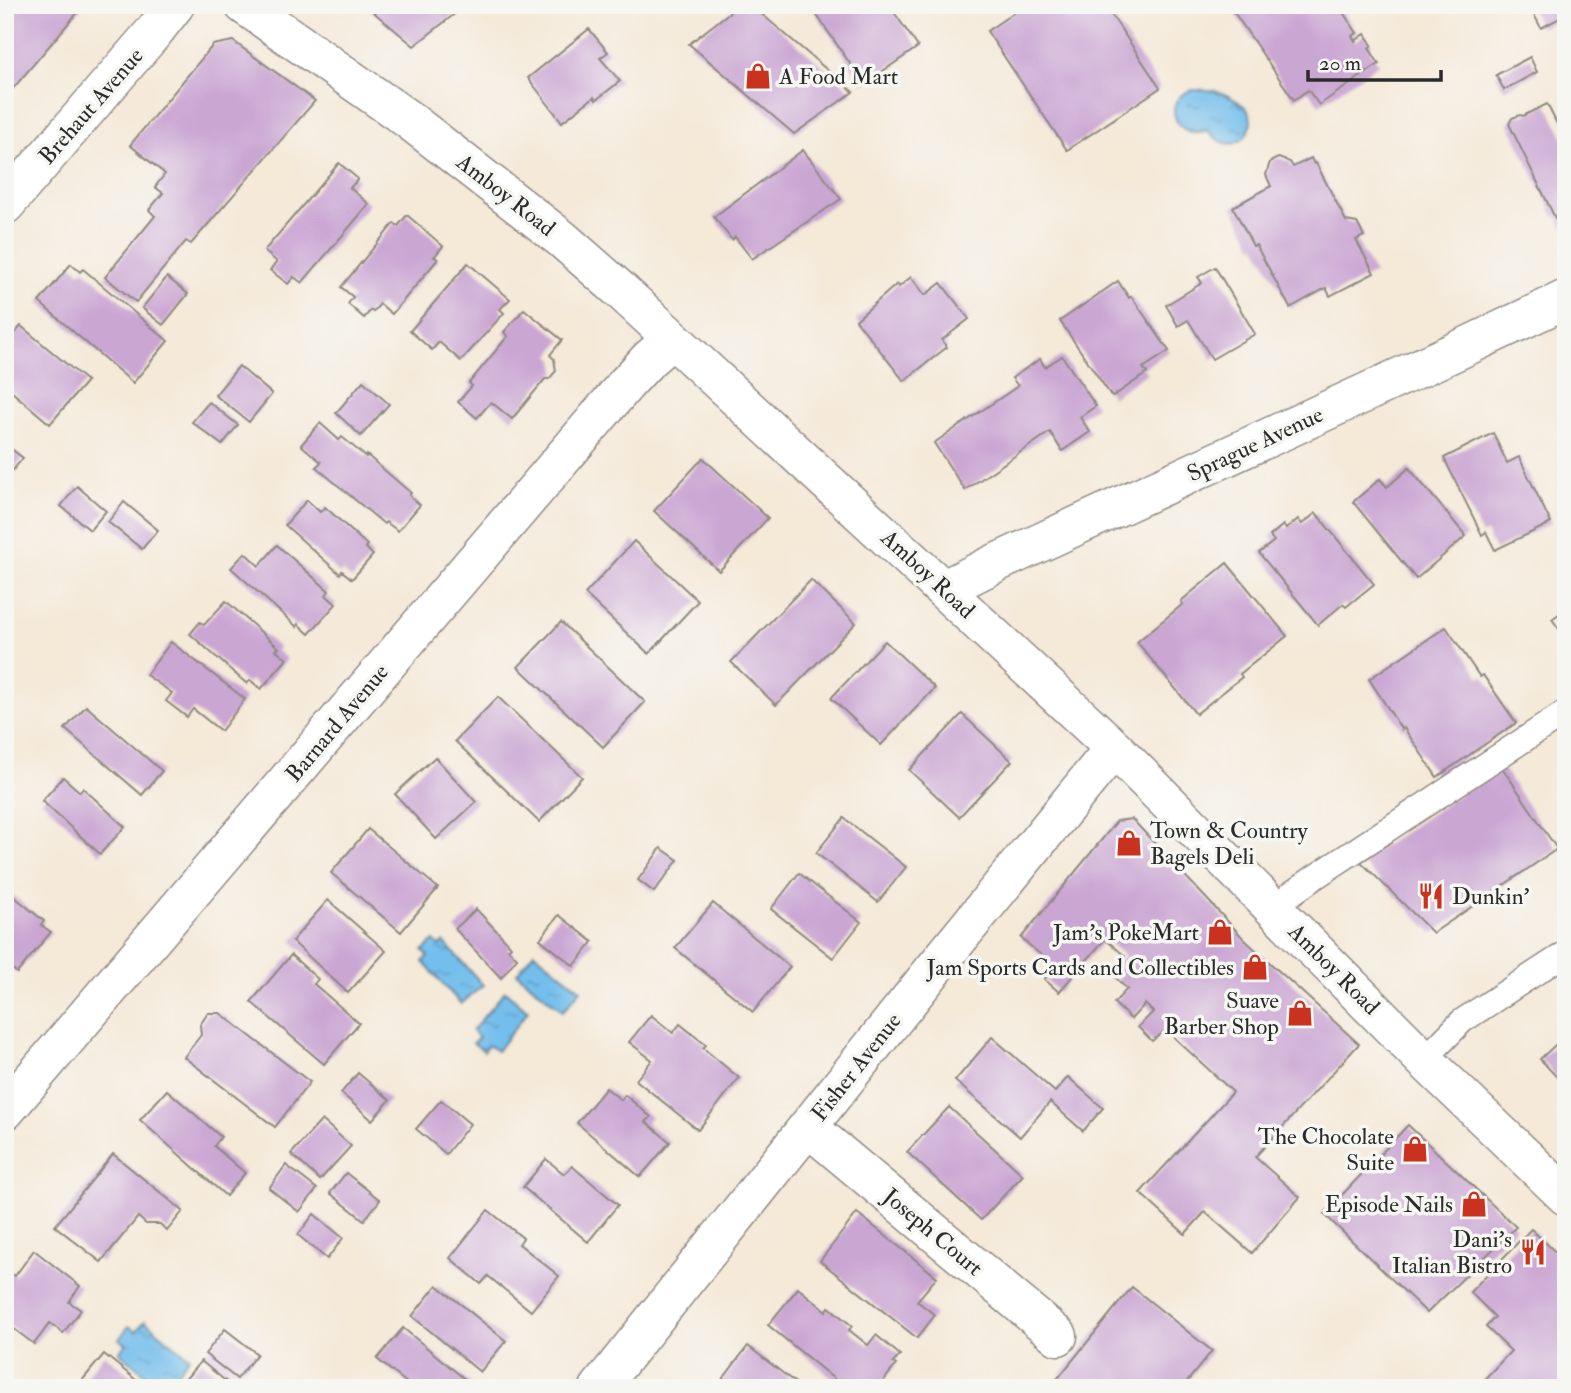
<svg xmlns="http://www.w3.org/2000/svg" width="1571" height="1393" font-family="'IM FELL Double Pica',serif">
<defs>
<pattern id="water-ripples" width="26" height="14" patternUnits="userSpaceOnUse" patternTransform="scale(1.75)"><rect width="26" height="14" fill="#73beec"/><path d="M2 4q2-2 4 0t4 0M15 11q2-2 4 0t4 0" fill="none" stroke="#5f9bbf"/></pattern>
</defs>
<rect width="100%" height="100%" fill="#f6f6f2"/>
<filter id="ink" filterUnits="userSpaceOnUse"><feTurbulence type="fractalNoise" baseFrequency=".0143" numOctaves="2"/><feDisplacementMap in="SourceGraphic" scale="14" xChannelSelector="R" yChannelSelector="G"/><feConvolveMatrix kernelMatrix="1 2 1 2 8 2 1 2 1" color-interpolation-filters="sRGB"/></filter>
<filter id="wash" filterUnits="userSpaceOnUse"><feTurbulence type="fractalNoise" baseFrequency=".00686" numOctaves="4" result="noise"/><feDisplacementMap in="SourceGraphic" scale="28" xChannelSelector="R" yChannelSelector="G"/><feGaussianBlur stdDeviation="1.57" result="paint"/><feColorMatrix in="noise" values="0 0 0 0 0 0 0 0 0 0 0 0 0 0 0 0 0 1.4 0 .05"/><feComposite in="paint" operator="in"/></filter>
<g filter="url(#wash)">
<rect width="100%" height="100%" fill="#f5e9d8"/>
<g fill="url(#water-ripples)" stroke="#4f748c" stroke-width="2">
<path d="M1193,90C1200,90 1208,89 1215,91C1224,93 1244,103 1248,111C1257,126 1243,148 1225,143C1217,141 1212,135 1207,130C1174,143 1160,97 1193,90Z"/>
<polygon points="434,941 439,946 444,942 483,985 461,1004 423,962 428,956 423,951"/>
<polygon points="534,952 581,990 563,1011 517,973"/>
<polygon points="505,991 528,1011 497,1051 488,1045 484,1051 473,1043 479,1037 472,1031"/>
<polygon points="145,1321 189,1357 165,1388 162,1388 119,1352 126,1344 119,1339 129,1326 136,1331"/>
</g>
<g id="blocks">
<g fill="#caa6d3">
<polygon points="5,5 84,5 5,98"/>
<polygon points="365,5 466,5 414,46"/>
<polygon points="739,5 751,5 853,92 794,134 689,44"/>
<polygon points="822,5 889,5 918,47 864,84 814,11"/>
<polygon points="1025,5 1105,5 1160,88 1067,150 987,31"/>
<polygon points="1229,5 1338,5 1357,33 1352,36 1355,41 1365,34 1372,45 1369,48 1379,64 1319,105 1308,90 1294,100"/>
<polygon points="1529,5 1566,5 1566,15 1541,28"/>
<polygon points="589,29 608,52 600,58 620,81 596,100 594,97 562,122 528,78"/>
<polygon points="233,41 315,101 191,244 186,241 136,302 105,277 155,216 149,210 163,193 155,187 165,174 130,145 213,45"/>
<polygon points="1530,57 1537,72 1504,90 1496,75"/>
<polygon points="1547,104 1566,142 1566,225 1562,227 1558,217 1555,218 1509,124 1512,118 1520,115 1523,116"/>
<polygon points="803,150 841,199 752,259 735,237 732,240 714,217"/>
<polygon points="1278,158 1290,162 1293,167 1311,158 1314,164 1316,163 1346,221 1357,223 1364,236 1356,240 1374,273 1330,296 1326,288 1290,308 1256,245 1253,246 1233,207 1271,186 1266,175 1270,162"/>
<polygon points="339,163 358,179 350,188 369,204 302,283 294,277 288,284 270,270 277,262 264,251"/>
<polygon points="407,215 443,246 434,257 438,259 392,314 380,304 373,312 371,310 364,318 348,304 353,297 341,287 394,223 398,226"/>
<polygon points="468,263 510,299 500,309 504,313 461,361 439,342 432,350 410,331"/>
<polygon points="71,264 80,272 83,269 168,341 133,383 39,302"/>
<polygon points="1215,267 1255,334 1212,359 1188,320 1178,326 1166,305 1202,283 1198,277"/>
<polygon points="167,277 188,294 163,325 142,308"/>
<polygon points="911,277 925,295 941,283 969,319 942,340 947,347 904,381 856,320 897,284 899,287"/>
<polygon points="1118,281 1129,298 1131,296 1169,351 1143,368 1147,373 1112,397 1060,321"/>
<polygon points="524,309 562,340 550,355 554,359 556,371 549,379 545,379 512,419 491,402 477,418 458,402 472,386 469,383 508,336 504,332"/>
<polygon points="21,326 87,381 50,424 5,386 5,345"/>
<polygon points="1062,356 1096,406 1080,417 1090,432 1062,451 1050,432 965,490 934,443 1018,386 1012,378 1040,359 1045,367"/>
<polygon points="239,366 272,394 249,422 215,395"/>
<polygon points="363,381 389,404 361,436 336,413"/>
<polygon points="209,402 238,425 222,445 192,422"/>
<polygon points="320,423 339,440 342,437 366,457 367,455 411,493 409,495 420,505 398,531 386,522 384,524 316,467 321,462 301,445"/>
<polygon points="1493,433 1507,463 1519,457 1551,523 1495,550 1486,532 1482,535 1444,458"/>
<polygon points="5,444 23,458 5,480"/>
<polygon points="703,458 768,518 719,571 654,511"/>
<polygon points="1409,468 1466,536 1416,579 1353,502 1380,479 1387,487"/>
<polygon points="77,486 106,511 90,530 61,506"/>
<polygon points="307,500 320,512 325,507 367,545 365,547 373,555 352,579 342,571 340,574 285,525"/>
<polygon points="124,502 158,530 142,549 108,522"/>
<polygon points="1316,513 1374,584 1346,607 1343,604 1318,625 1259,553 1274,541 1270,536 1283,525 1286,529 1298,519 1302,524"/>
<polygon points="634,541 698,601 649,654 585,594"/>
<polygon points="277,545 329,591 326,595 336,604 309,634 298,624 297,627 231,568 245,553 259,566"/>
<polygon points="1227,563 1287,636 1240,674 1242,677 1196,714 1137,642 1183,604 1181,601"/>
<polygon points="811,580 856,623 776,705 731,662"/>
<polygon points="226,601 279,648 276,650 287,659 261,689 250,680 247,684 190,634 200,622 204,625"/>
<polygon points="1566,609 1566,639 1552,619"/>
<polygon points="561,622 645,702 603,747 518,667"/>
<polygon points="1446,627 1480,677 1483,675 1516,723 1437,777 1404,728 1402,730 1369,679"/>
<polygon points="885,641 935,688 881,745 831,698"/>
<polygon points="171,642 245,699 221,731 193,709 187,717 166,701 172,693 146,675"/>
<polygon points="498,697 582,777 539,822 455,741"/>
<polygon points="86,706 162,771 142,795 65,729"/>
<polygon points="962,714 1012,761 959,817 909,770"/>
<polygon points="435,757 476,802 436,839 395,794"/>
<polygon points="1501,766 1557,849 1433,933 1361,862"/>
<polygon points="63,777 80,792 83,788 125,827 100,854 42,801"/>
<polygon points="844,818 906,867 878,902 816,853"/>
<polygon points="1132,819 1246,941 1359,1044 1255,1157 1300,1197 1252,1253 1205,1212 1185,1234 1140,1193 1233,1092 1166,1030 1152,1041 1138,1027 1153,1012 1145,1004 1131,1019 1114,1003 1127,989 1109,971 1125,956 1105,939 1059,992 1044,979 1055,967 1021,938 1117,821"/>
<polygon points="368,829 438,888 401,932 331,873"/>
<polygon points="661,848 678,860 654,892 638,880"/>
<polygon points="799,873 861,922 833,958 771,909"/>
<polygon points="5,889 44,921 41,925 51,932 17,973 5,963"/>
<polygon points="328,900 386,951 348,993 292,941"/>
<polygon points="713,903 790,967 753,1012 675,948"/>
<polygon points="476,909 511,946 508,949 517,958 501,978 455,929"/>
<polygon points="559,915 593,942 574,966 540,939"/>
<polygon points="291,955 318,979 314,984 359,1023 324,1064 251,1002"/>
<polygon points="208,1013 220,1013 310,1082 275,1127 184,1057 201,1035 200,1025"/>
<polygon points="651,1015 673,1033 680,1024 706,1045 703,1048 739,1078 698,1130 636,1080 652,1060 629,1042"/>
<polygon points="1566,1035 1566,1087 1540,1059"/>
<polygon points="992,1037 1055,1092 1068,1077 1103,1108 1083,1131 1050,1102 1020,1137 955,1081"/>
<polygon points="358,1073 390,1100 372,1120 341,1093"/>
<polygon points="606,1088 621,1100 625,1095 651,1117 646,1122 670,1142 640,1177 577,1123"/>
<polygon points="167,1090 221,1137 214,1146 245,1173 226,1196 140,1120"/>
<polygon points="441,1100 470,1124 446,1154 416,1129"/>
<polygon points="949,1107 1023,1175 981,1220 907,1152"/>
<polygon points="322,1120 351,1146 320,1180 291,1154"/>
<polygon points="1408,1125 1516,1227 1427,1313 1324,1214"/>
<polygon points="113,1154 183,1211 167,1231 160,1224 146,1224 138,1217 101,1262 55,1226"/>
<polygon points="546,1159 564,1174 572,1166 618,1205 588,1242 523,1187"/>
<polygon points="286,1165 317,1189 299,1212 269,1188"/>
<polygon points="346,1173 380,1200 364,1220 330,1193"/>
<polygon points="488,1210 523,1238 519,1244 559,1276 531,1311 488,1276 481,1284 450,1258"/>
<polygon points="857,1213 937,1277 917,1301 935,1315 917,1338 820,1261"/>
<polygon points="314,1214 343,1238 327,1259 298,1235"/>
<polygon points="1531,1229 1566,1262 1566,1388 1476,1388 1511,1351 1486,1327 1495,1317 1470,1292"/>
<polygon points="34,1250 80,1286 69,1302 81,1310 63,1333 50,1323 34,1344 5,1322 5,1274 8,1271 15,1276"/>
<polygon points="437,1285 506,1341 480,1372 412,1316"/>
<polygon points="1132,1287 1212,1351 1182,1388 1050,1388"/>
<polygon points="798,1288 826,1311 829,1307 852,1326 849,1330 868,1345 876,1335 900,1355 893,1363 896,1365 878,1388 845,1388 768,1325"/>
<polygon points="403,1328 472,1385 469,1388 413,1388 377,1359"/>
<polygon points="225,1329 257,1354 237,1379 205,1354"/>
<polygon points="748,1346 802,1388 716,1388"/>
<polygon points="104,1354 141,1384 146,1388 76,1388"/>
<polygon points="201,1361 234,1388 190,1388 183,1382"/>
</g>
</g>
</g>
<g filter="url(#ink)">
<use href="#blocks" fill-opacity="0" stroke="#908a82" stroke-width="2"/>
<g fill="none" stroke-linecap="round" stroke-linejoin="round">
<g stroke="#908a82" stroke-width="27">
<g id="lane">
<polyline points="1272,907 1315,877 1566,712"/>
<polyline points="1424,1060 1462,1021 1566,953"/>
</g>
</g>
<g stroke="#908a82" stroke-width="41">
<g id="street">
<polyline points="5,205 153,33 175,5"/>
<polyline points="944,589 996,563 1465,347 1566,299"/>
<polyline points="5,1111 626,384 649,359 672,339"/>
<polyline points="808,1127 1058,1336"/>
<polyline points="599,1388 946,954 1114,748"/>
</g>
</g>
<g stroke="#908a82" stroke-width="41">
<polyline id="secondary" points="244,5 409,120 562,239 619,289 1114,748 1424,1060 1566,1196"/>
</g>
<use href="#lane" stroke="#fff" stroke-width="24"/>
<use href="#street" stroke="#fff" stroke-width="38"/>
<use href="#secondary" stroke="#fff" stroke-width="38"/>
</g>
</g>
<defs>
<g id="shop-bare" transform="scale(2.1)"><path d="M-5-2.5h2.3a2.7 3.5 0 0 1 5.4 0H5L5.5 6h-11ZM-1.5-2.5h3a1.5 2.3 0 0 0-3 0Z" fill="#c8321e" stroke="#f6f6f2" stroke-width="2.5" paint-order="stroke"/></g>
<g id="restaurant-bare" transform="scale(2.1)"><path d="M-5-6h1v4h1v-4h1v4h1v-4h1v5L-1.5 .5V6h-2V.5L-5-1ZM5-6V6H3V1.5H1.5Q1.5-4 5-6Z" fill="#c8321e" stroke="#f6f6f2" stroke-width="2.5" paint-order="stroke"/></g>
</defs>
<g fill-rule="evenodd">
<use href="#shop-bare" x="758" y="76"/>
<use href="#shop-bare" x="1129" y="843"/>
<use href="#restaurant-bare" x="1431" y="896"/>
<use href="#shop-bare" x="1220" y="932"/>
<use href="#shop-bare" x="1255" y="967"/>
<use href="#shop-bare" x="1300" y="1013"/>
<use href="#shop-bare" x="1415" y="1149"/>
<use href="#shop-bare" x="1474" y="1204"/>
<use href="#restaurant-bare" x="1533" y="1252"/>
</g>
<g text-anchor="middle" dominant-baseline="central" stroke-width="7" stroke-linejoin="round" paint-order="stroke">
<g font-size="23" fill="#2b2b2b" stroke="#f6f6f2" text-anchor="end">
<text x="779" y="76" text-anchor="start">A Food Mart</text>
<text x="1150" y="830" text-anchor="start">Town &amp; Country<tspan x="1150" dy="26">Bagels Deli</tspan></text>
<text x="1452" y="896" text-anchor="start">Dunkin'</text>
<text x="1199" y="932">Jam's PokeMart</text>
<text x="1234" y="967">Jam Sports Cards and Collectibles</text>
<text x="1279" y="1000">Suave<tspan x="1279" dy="26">Barber Shop</tspan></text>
<text x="1394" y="1136">The Chocolate<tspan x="1394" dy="26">Suite</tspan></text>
<text x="1453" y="1204">Episode Nails</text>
<text x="1512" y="1239">Dani's<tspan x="1512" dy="26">Italian Bistro</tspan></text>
</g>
<g font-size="23" fill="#2b2b2b" stroke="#f6f6f2">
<text transform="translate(91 106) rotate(-49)">Brehaut Avenue</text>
<text transform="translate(506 195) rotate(38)">Amboy Road</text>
<text transform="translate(1255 444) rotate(-25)">Sprague Avenue</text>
<text transform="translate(928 574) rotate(43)">Amboy Road</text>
<text transform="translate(337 723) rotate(-50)">Barnard Avenue</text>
<text transform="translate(1334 969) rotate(45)">Amboy Road</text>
<text transform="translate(856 1067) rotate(-52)">Fisher Avenue</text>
<text transform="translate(933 1232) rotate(40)">Joseph Court</text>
</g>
</g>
<rect width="1571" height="1393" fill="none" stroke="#f6f6f2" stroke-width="28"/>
<path d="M1308 70v10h133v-10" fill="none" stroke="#2b2b2b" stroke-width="3.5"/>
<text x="1319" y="70" font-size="21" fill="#2b2b2b" stroke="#f6f6f2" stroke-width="5" paint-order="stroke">20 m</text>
</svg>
